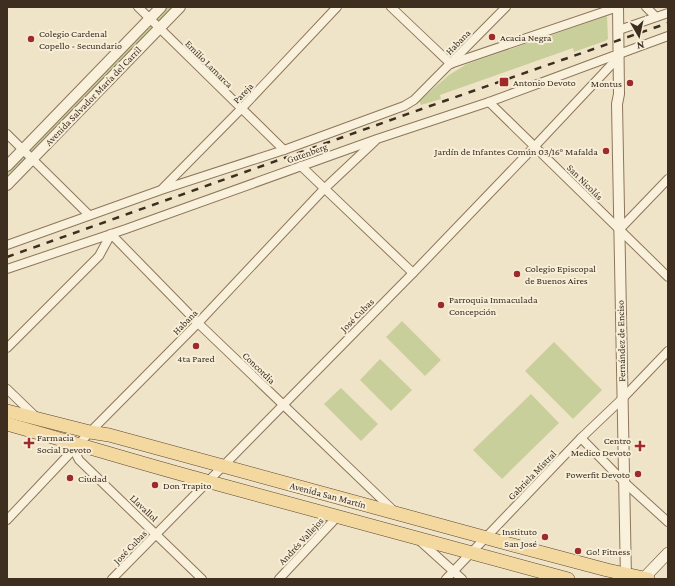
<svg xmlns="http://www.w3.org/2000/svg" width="675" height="586" font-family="'Crimson Pro',serif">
<rect width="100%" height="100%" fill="#f0e4c8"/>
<g fill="#c9cf9b">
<polygon points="161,7 180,7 7,185 7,166"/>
<polygon points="607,16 608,39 605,41 574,52 573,48 440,95 441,99 421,105 419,101 449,75 467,64"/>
<polygon points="402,321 441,360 425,376 386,337"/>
<polygon points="554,342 602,390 573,419 525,371"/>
<polygon points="380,359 412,390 391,411 360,380"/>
<polygon points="341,388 378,424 361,441 324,404"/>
<polygon points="531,394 559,423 502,479 473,450"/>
</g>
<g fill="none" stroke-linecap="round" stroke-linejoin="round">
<g stroke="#8d765c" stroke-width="10">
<g id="minor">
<polyline points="138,7 284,150"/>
<polyline points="391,7 451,64"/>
<polyline points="646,7 656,17"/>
<polyline points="619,30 668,13"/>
<polyline points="619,54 668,36"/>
<polyline points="453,63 612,9"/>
<polyline points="489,102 668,277"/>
<polyline points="7,134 89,215"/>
<polyline points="301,166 413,273"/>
<polyline points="163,188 241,109 337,7"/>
<polyline points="619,230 668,179"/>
<polyline points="111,234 198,323 395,512"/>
<polyline points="7,245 161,190 284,150 404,106 414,100 506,7"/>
<polyline points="7,269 126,229 377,139 489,102 613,56"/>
<polyline points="7,348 99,256 111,234"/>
<polyline points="7,389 35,416"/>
<polyline points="581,438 624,482 668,522"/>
<polyline points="74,450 79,460 202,579"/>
<polyline points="7,520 90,432 198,323 324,189 375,141"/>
<polyline points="420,541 462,579"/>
<polyline points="112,579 413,273 535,146 613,63"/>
<polyline points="279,579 337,517"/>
<polyline points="446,579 581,438 622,399 668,351"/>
</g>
</g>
<g stroke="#8d765c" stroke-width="12">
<g id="tertiary">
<polyline points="618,7 619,94 617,104 626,579"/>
<polyline points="7,166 161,7"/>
<polyline points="7,185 180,7"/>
</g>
</g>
<g stroke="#6f573f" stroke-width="12">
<polyline id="secondary" points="643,579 668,553"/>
</g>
<g stroke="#5b4430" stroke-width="14">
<g id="primary">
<polyline points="7,411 90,432 109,435 498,541 607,570 648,579"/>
<path d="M7,424C75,443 142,464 210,482C329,515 449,546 568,579"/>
</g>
</g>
<use href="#minor" stroke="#faf1dc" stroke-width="8"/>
<use href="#tertiary" stroke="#faf1dc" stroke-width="10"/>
<use href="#secondary" stroke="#faf1dc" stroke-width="11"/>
<use href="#primary" stroke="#f3d9a0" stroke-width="13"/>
<polyline stroke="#3d2e20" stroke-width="2.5" stroke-dasharray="7 7" stroke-linecap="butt" points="7,257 430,106 668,23"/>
</g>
<g fill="#9e2a2b" stroke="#f7eed8" stroke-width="1.5">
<circle cx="492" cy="37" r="4"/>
<circle cx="31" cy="39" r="4"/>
<rect x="499" y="77" width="10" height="10" rx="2"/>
<circle cx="630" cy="83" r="4"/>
<circle cx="606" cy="151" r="4"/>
<circle cx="517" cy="274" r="4"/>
<circle cx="441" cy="305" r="4"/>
<circle cx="196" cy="346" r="4"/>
<path d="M27 437h4v4h4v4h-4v4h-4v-4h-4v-4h4z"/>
<path d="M638 440h4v4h4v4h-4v4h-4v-4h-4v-4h4z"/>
<circle cx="638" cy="474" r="4"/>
<circle cx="70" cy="478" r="4"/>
<circle cx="155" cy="485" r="4"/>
<circle cx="545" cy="537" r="4"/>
<circle cx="578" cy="551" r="4"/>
</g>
<g text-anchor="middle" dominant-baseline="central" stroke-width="4" stroke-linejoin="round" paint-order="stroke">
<g font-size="10" fill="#3d2e20" stroke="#f7eed8" text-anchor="start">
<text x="39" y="33">Colegio Cardenal<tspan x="39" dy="12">Copello - Secundario</tspan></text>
<text x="500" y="37">Acacia Negra</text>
<text x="513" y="82">Antonio Devoto</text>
<text x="622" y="83" text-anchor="end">Montus</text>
<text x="598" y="151" text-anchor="end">Jardín de Infantes Común 03/16° Mafalda</text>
<text x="525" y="268">Colegio Episcopal<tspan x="525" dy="12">de Buenos Aires</tspan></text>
<text x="449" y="299">Parroquia Inmaculada<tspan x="449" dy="12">Concepción</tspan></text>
<text x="196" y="358" text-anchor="middle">4ta Pared</text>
<text x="37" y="437">Farmacia<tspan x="37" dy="12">Social Devoto</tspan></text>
<text x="631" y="440" text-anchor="end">Centro<tspan x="631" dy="12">Medico Devoto</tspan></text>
<text x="630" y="474" text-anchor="end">Powerfit Devoto</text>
<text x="78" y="478">Ciudad</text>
<text x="163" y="485">Don Trapito</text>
<text x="537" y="531" text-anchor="end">Instituto<tspan x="537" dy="12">San José</tspan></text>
<text x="586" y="551">Go! Fitness</text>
</g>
<g font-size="10" fill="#3d2e20" stroke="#f7eed8">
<text transform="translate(458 42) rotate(-46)">Habana</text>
<text transform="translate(209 64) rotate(45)">Emilio Lamarca</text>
<text transform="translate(243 93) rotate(-47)">Pareja</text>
<text transform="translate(93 96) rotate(-46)">Avenida Salvador María del Carril</text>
<text transform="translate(307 153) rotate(-20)">Gutenberg</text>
<text transform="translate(585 182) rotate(45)">San Nicolás</text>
<text transform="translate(357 315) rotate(-45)">José Cubas</text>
<text transform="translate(185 322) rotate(-46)">Habana</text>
<text transform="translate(621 341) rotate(-91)">Fernández de Enciso</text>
<text transform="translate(259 368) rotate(44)">Concordia</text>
<text transform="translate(532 475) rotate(-46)">Gabriela Mistral</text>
<text transform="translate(328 495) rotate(15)">Avenida San Martín</text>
<text transform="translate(144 508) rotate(44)">Llavallol</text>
<text transform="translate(301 541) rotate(-47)">Andrés Vallejos</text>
<text transform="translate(130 547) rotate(-46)">José Cubas</text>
</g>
</g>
<rect width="675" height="586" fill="none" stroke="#3d2e20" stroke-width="16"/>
<g transform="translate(639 36) rotate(171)" stroke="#f7eed8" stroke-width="3" paint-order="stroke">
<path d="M0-3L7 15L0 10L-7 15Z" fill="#3d2e20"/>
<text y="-6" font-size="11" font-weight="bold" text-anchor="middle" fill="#3d2e20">N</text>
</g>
</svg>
